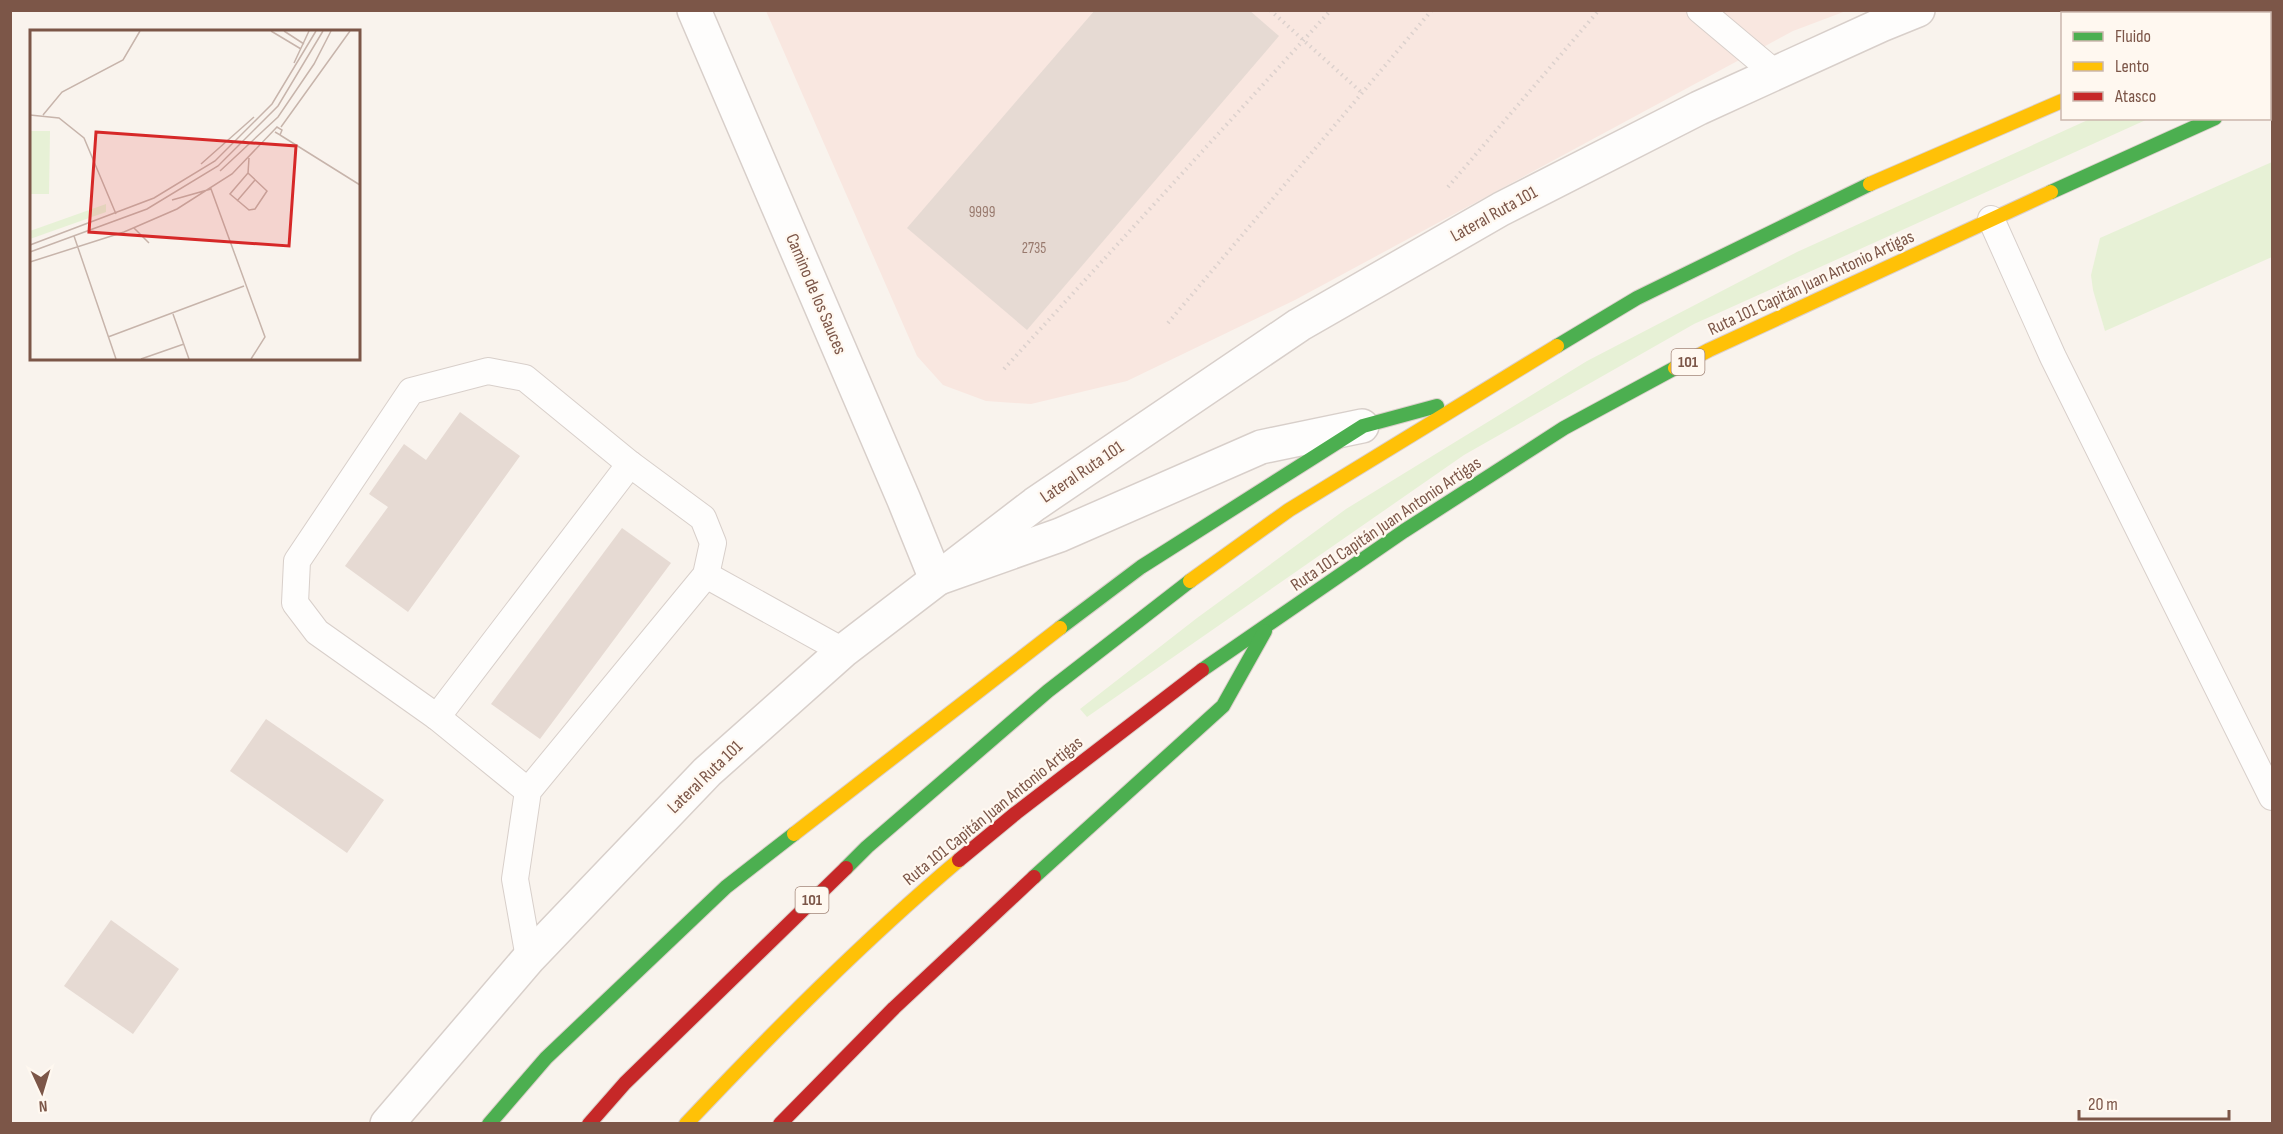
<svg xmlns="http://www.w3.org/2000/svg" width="2283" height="1134" font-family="'Sofia Sans Condensed',sans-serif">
<rect width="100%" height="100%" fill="#f9f3ed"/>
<polygon fill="#f9e7e0" points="766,11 1846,11 1793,31 1295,300 1127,381 1031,404 986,401 943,385 917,356"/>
<g fill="#e7f1d6">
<polygon points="2090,119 2148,119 1694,324 1464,455 1087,717 1080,709 1197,618 1346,509 1587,361 1797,252"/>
<polygon points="2272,162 2272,257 2105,331 2093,290 2091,275 2100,238"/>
</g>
<g fill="#e6dad3">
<polygon points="1095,10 1249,10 1279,36 1027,330 907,228"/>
<polygon points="460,412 520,456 408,612 345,566 388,507 369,494 404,444 426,460"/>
<polygon points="622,528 671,563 540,739 491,704"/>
<polygon points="266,719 384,800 347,853 230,771"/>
<polygon points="111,920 179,969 133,1034 64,986"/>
</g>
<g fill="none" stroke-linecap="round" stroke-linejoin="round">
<g stroke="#d8cfca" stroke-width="28">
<g id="lane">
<polyline points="1700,10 1775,73"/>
<polyline points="1991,219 2053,357 2272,797"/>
<polyline points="706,575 843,651"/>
<polyline points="437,717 630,464"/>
<polyline points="528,791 437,717 317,632 295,603 297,561 411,391 488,371 525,378 630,464 703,518 713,543 706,575 528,791 515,879 529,958"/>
</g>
</g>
<g stroke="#d8cfca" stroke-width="36">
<g id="street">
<polyline points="694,10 904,500 936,579 1060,535 1261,447 1362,426"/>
<polyline points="387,1124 529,958 707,772 843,651 1035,504 1299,325 1501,209 1699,108 1881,25 1918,10"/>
</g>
</g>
<g stroke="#dbcfca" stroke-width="16">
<g id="fast">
<polyline points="2268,14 2272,12"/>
<polyline points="2270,95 2272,94"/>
<polyline points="2051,192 2215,118"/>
<polyline points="1557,346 1637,298 1870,184"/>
<polyline points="1060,628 1141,567 1363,426 1437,406"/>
<polyline points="1202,670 1404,531 1564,428 1675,368"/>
<polyline points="846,868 867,847 1048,691 1190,581"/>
<polyline points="1034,877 1223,706 1265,631"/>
<polyline points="489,1124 546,1058 726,887 794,834"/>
</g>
</g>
<g stroke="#dbcfca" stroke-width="16">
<g id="slow">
<polyline points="1870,184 2062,101"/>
<polyline points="1675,368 1709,350 2051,192"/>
<polyline points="1190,581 1289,510 1557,346"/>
<polyline points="794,834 1060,628"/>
<path d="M686,1124C773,1032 862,942 959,860"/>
</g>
</g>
<g stroke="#dbcfca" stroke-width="16">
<g id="jam">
<polyline points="959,860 1016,813 1202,670"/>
<polyline points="589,1124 625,1083 846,868"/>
<polyline points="780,1124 894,1008 1034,877"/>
</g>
</g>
<g stroke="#dcd1cd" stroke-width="4" stroke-dasharray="1.5 4.5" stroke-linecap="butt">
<polyline points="1270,10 1362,93"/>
<polyline points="1448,187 1599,10"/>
<polyline points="1168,323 1432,10"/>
<polyline points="1004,369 1331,10"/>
</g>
<use href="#lane" stroke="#fefdfc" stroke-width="26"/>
<use href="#street" stroke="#fefdfc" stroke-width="33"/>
<use href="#fast" stroke="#4caf50" stroke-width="14"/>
<use href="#slow" stroke="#ffc107" stroke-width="14"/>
<use href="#jam" stroke="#c62828" stroke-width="14"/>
</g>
<g text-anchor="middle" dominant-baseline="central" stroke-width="4.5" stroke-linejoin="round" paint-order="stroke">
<g font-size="15" fill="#98796d">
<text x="982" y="212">9999</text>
<text x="1034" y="248">2735</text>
</g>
<g fill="#fff8f0" stroke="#a3877a" stroke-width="1.5">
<rect x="1671.5" y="349" width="33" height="26" rx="4.5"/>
<rect x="795.5" y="887" width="33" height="26" rx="4.5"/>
</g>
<g font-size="16" font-weight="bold" fill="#7c5648">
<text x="1688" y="362">101</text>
<text x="812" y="900">101</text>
</g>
<g font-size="18" fill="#7c5648" stroke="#fff8f0">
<text transform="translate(1494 214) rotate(-29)">Lateral Ruta 101</text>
<text transform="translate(1811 283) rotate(-25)">Ruta 101 Capitán Juan Antonio Artigas</text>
<text transform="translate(816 294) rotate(67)">Camino de los Sauces</text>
<text transform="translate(1082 472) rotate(-34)">Lateral Ruta 101</text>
<text transform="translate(1386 524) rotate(-34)">Ruta 101 Capitán Juan Antonio Artigas</text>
<text transform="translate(705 777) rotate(-44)">Lateral Ruta 101</text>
<text transform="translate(993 811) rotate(-39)">Ruta 101 Capitán Juan Antonio Artigas</text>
</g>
</g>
<g transform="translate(30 30)">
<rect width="330" height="330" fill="#f9f3ed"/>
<path d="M0,101H20L19,164H0ZM76,174V182L0,209V201Z" fill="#e7f1d6"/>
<path fill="none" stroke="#c7b4ab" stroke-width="1.5" d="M241,1L271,19M254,1L274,14M264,33L279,1M0,85L29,88L54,108L86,184M13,85L32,62L93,30L110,1M251,97L320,1M250,105L330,155M171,134L224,87M190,141L248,87L284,34L301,1M218,143L237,161L225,179L219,180L200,164L218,143L219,128M142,170L181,159L235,307L221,329M207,171L225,150M104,198L119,213M44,206L86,329M0,215L124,168L185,131L242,74L286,1M0,222L117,179L188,136L248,76L293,1M0,232L94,202L147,179L202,144L247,97L252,100L250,105L245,102M143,284L159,329M78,307L214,256M111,329L154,314"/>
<path fill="#d62828" fill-opacity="0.15" stroke="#d62828" stroke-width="3" d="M66,102L266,116L259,216L59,202Z"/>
<rect width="330" height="330" fill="none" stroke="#7c5648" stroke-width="3"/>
</g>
<rect width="2283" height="1134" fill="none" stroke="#7c5648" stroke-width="24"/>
<rect x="2061" y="12" width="210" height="108" fill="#fff8f0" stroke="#cbb7ad" stroke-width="1.5"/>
<rect x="2073" y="32" width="30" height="9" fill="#4caf50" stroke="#cbb7ad" stroke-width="1.5"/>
<text x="2115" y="42" font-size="18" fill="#7c5648">Fluido</text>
<rect x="2073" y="62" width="30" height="9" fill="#ffc107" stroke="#cbb7ad" stroke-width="1.5"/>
<text x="2115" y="72" font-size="18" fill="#7c5648">Lento</text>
<rect x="2073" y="92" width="30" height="9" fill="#c62828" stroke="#cbb7ad" stroke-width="1.5"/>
<text x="2115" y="102" font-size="18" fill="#7c5648">Atasco</text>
<g transform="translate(42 1092) rotate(176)" stroke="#fff8f0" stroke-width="4.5" paint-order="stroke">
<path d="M0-4.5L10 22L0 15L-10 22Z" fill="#7c5648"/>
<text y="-9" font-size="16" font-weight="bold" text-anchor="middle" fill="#7c5648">N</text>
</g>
<path d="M2079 1110v9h150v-9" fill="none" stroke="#7c5648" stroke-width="3"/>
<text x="2088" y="1110" font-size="18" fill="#7c5648" stroke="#fff8f0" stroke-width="4.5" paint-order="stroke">20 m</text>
</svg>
